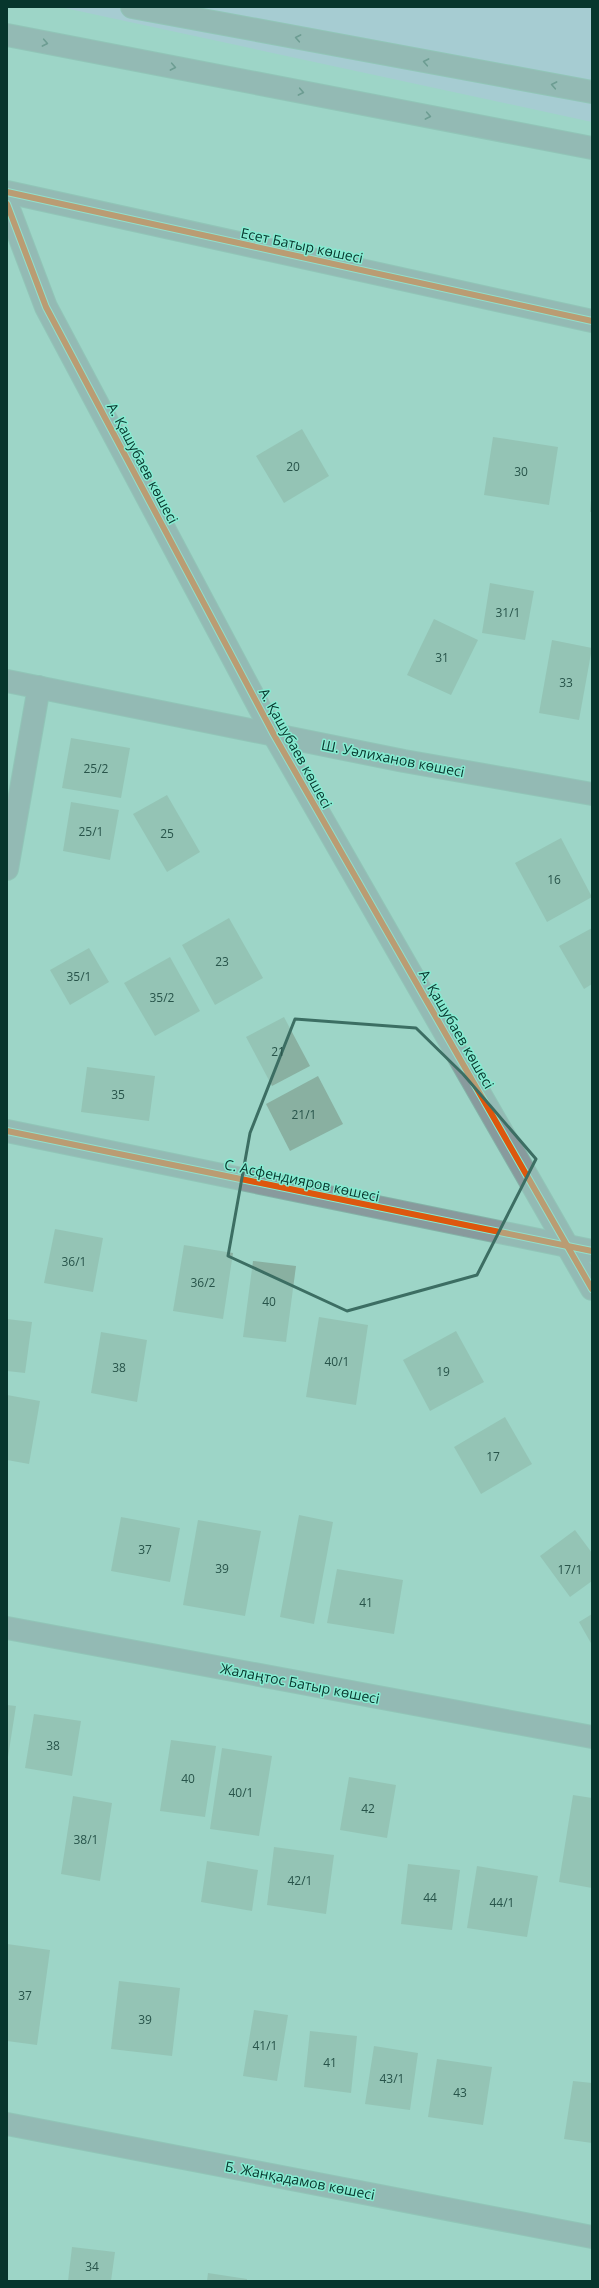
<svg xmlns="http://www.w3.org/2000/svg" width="599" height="2288" font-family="'Open Sans',sans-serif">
<rect width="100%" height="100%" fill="#9dd5c7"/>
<polygon fill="#b1c2e0" points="60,7 592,7 592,122"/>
<g fill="#89b0a1">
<polygon points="302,429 329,476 284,503 256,456"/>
<polygon points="493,437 558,447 549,505 484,495"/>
<polygon points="591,500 592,500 592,512 590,512"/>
<polygon points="490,583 534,591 525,640 482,633"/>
<polygon points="434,619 478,640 451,695 407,675"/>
<polygon points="552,640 592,648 579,720 539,713"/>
<polygon points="71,738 130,748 121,798 62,788"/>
<polygon points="167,795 200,852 167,872 133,814"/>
<polygon points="71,802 119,810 110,860 63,851"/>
<polygon points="561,838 592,897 547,922 515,863"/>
<polygon points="229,918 263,978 215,1005 182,945"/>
<polygon points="592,928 592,984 584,989 559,946"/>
<polygon points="89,948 109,982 70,1005 50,970"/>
<polygon points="170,957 200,1011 155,1036 124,983"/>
<polygon points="284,1017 310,1066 272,1086 246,1037"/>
<polygon points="87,1067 155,1076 149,1121 81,1112"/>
<polygon points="318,1076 343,1124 290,1151 266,1104"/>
<polygon points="55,1229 103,1238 93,1292 44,1283"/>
<polygon points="184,1245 233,1253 223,1319 173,1311"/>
<polygon points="253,1261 296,1266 286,1342 243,1337"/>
<polygon points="319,1317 368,1325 356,1405 306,1397"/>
<polygon points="7,1319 32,1322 25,1373 7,1371"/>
<polygon points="456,1331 484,1382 430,1411 403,1360"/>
<polygon points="101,1332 147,1340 137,1402 91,1393"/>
<polygon points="7,1395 40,1401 29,1464 7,1460"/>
<polygon points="505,1417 532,1464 481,1494 454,1447"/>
<polygon points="299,1515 333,1522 314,1624 280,1617"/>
<polygon points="121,1517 180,1528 170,1582 111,1571"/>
<polygon points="198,1520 261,1531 245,1616 183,1605"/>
<polygon points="575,1530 592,1553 592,1581 570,1597 540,1556"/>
<polygon points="337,1569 403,1580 394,1634 327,1623"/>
<polygon points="592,1614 592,1645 579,1622"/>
<polygon points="7,1705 16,1706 8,1757 7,1757"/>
<polygon points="34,1714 81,1721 72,1776 25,1768"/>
<polygon points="171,1740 216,1746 205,1817 160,1811"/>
<polygon points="222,1748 272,1756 259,1836 210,1829"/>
<polygon points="349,1777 396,1785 387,1838 340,1830"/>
<polygon points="573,1795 592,1798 592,1888 559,1882"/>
<polygon points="73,1796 112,1803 100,1881 61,1874"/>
<polygon points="274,1847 334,1855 326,1914 267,1905"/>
<polygon points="207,1861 258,1870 252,1911 201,1902"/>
<polygon points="408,1864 460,1870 452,1930 401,1924"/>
<polygon points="477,1866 538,1876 527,1937 467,1928"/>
<polygon points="7,1944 50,1950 37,2045 7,2041"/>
<polygon points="119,1981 180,1988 172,2056 111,2049"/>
<polygon points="254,2010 288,2015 277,2081 243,2076"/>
<polygon points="310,2031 357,2036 351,2093 304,2087"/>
<polygon points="374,2046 418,2053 410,2110 365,2104"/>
<polygon points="437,2059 492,2067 483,2125 428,2117"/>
<polygon points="573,2081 592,2083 592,2143 564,2139"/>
<polygon points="72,2247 115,2252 111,2281 68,2281"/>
<polygon points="208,2273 247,2279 247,2281 207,2281"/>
</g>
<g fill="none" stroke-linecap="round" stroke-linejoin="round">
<g stroke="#83b1a6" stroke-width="24">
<g id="minor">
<polyline points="132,7 592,92"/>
<polyline points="7,35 592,148"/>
<polyline points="7,192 592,321"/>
<polyline points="7,204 46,307 274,735 592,1289"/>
<polyline points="7,681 404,761 592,794"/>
<polyline points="7,869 39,687"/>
<polyline points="7,1131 592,1251"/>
<polyline points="7,1628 592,1737"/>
<polyline points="7,2124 592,2237"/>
</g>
</g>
<use href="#minor" stroke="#889a9d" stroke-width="22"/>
<g stroke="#86ecd2" stroke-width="8">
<g id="cycleway">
<polyline points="7,192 592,321"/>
<polyline points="7,204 46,307 274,735 592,1289"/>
<polyline points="7,1131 592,1251"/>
</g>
</g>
<use href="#cycleway" stroke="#dd570e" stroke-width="6"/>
</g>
<defs><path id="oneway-chevron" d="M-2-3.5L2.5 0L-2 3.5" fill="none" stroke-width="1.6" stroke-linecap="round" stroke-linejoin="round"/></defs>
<g stroke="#345954">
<use href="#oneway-chevron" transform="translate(298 38) rotate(-169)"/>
<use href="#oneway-chevron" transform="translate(45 43) rotate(11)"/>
<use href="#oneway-chevron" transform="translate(426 62) rotate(-169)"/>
<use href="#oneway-chevron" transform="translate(173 67) rotate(11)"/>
<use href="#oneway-chevron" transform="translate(554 85) rotate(-169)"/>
<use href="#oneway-chevron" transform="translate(301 92) rotate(11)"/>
<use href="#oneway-chevron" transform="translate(428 116) rotate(11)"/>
</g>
<path d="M0 0H599V2288H0ZM295,1019L416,1028L463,1074L536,1159L477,1275L347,1311L228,1256L250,1133Z" fill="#9dd5c7" fill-opacity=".55" fill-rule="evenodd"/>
<path fill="none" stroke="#3c6e63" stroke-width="3" stroke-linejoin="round" d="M295,1019L416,1028L463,1074L536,1159L477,1275L347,1311L228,1256L250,1133Z"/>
<g text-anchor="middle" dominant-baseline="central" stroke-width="3" stroke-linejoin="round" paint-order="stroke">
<g font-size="12" fill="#28544a">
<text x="293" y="466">20</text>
<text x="521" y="471">30</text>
<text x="508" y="612">31/1</text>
<text x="442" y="657">31</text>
<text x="566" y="682">33</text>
<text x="96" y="768">25/2</text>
<text x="91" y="831">25/1</text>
<text x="167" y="833">25</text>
<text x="554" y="879">16</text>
<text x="222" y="961">23</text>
<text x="79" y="976">35/1</text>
<text x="162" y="997">35/2</text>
<text x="278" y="1051">21</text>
<text x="118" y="1094">35</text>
<text x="304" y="1114">21/1</text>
<text x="74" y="1261">36/1</text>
<text x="203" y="1282">36/2</text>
<text x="269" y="1301">40</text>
<text x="337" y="1361">40/1</text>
<text x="119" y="1367">38</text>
<text x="443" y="1371">19</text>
<text x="493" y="1456">17</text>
<text x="145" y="1549">37</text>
<text x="222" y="1568">39</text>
<text x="570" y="1569">17/1</text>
<text x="366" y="1602">41</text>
<text x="53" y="1745">38</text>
<text x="188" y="1778">40</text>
<text x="241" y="1792">40/1</text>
<text x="368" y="1808">42</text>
<text x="86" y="1839">38/1</text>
<text x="300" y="1880">42/1</text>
<text x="430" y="1897">44</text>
<text x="502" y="1902">44/1</text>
<text x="25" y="1995">37</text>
<text x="145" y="2019">39</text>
<text x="265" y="2045">41/1</text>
<text x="330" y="2062">41</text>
<text x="392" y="2078">43/1</text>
<text x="460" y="2092">43</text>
<text x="92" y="2266">34</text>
</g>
<g font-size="14" fill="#07362d" stroke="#86ecd2">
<text transform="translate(302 245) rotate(12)">Есет Батыр көшесі</text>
<text transform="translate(143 463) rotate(62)">А. Қашубаев көшесі</text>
<text transform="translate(296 748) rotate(61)">А. Қашубаев көшесі</text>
<text transform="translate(393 758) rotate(11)">Ш. Уәлиханов көшесі</text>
<text transform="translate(457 1029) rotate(60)">А. Қашубаев көшесі</text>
<text transform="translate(302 1180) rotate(12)">С. Асфендияров көшесі</text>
<text transform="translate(300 1683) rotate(11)">Жалаңтос Батыр көшесі</text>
<text transform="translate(300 2180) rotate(11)">Б. Жанқадамов көшесі</text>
</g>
</g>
<rect width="599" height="2288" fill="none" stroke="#07362d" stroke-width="16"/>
</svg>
